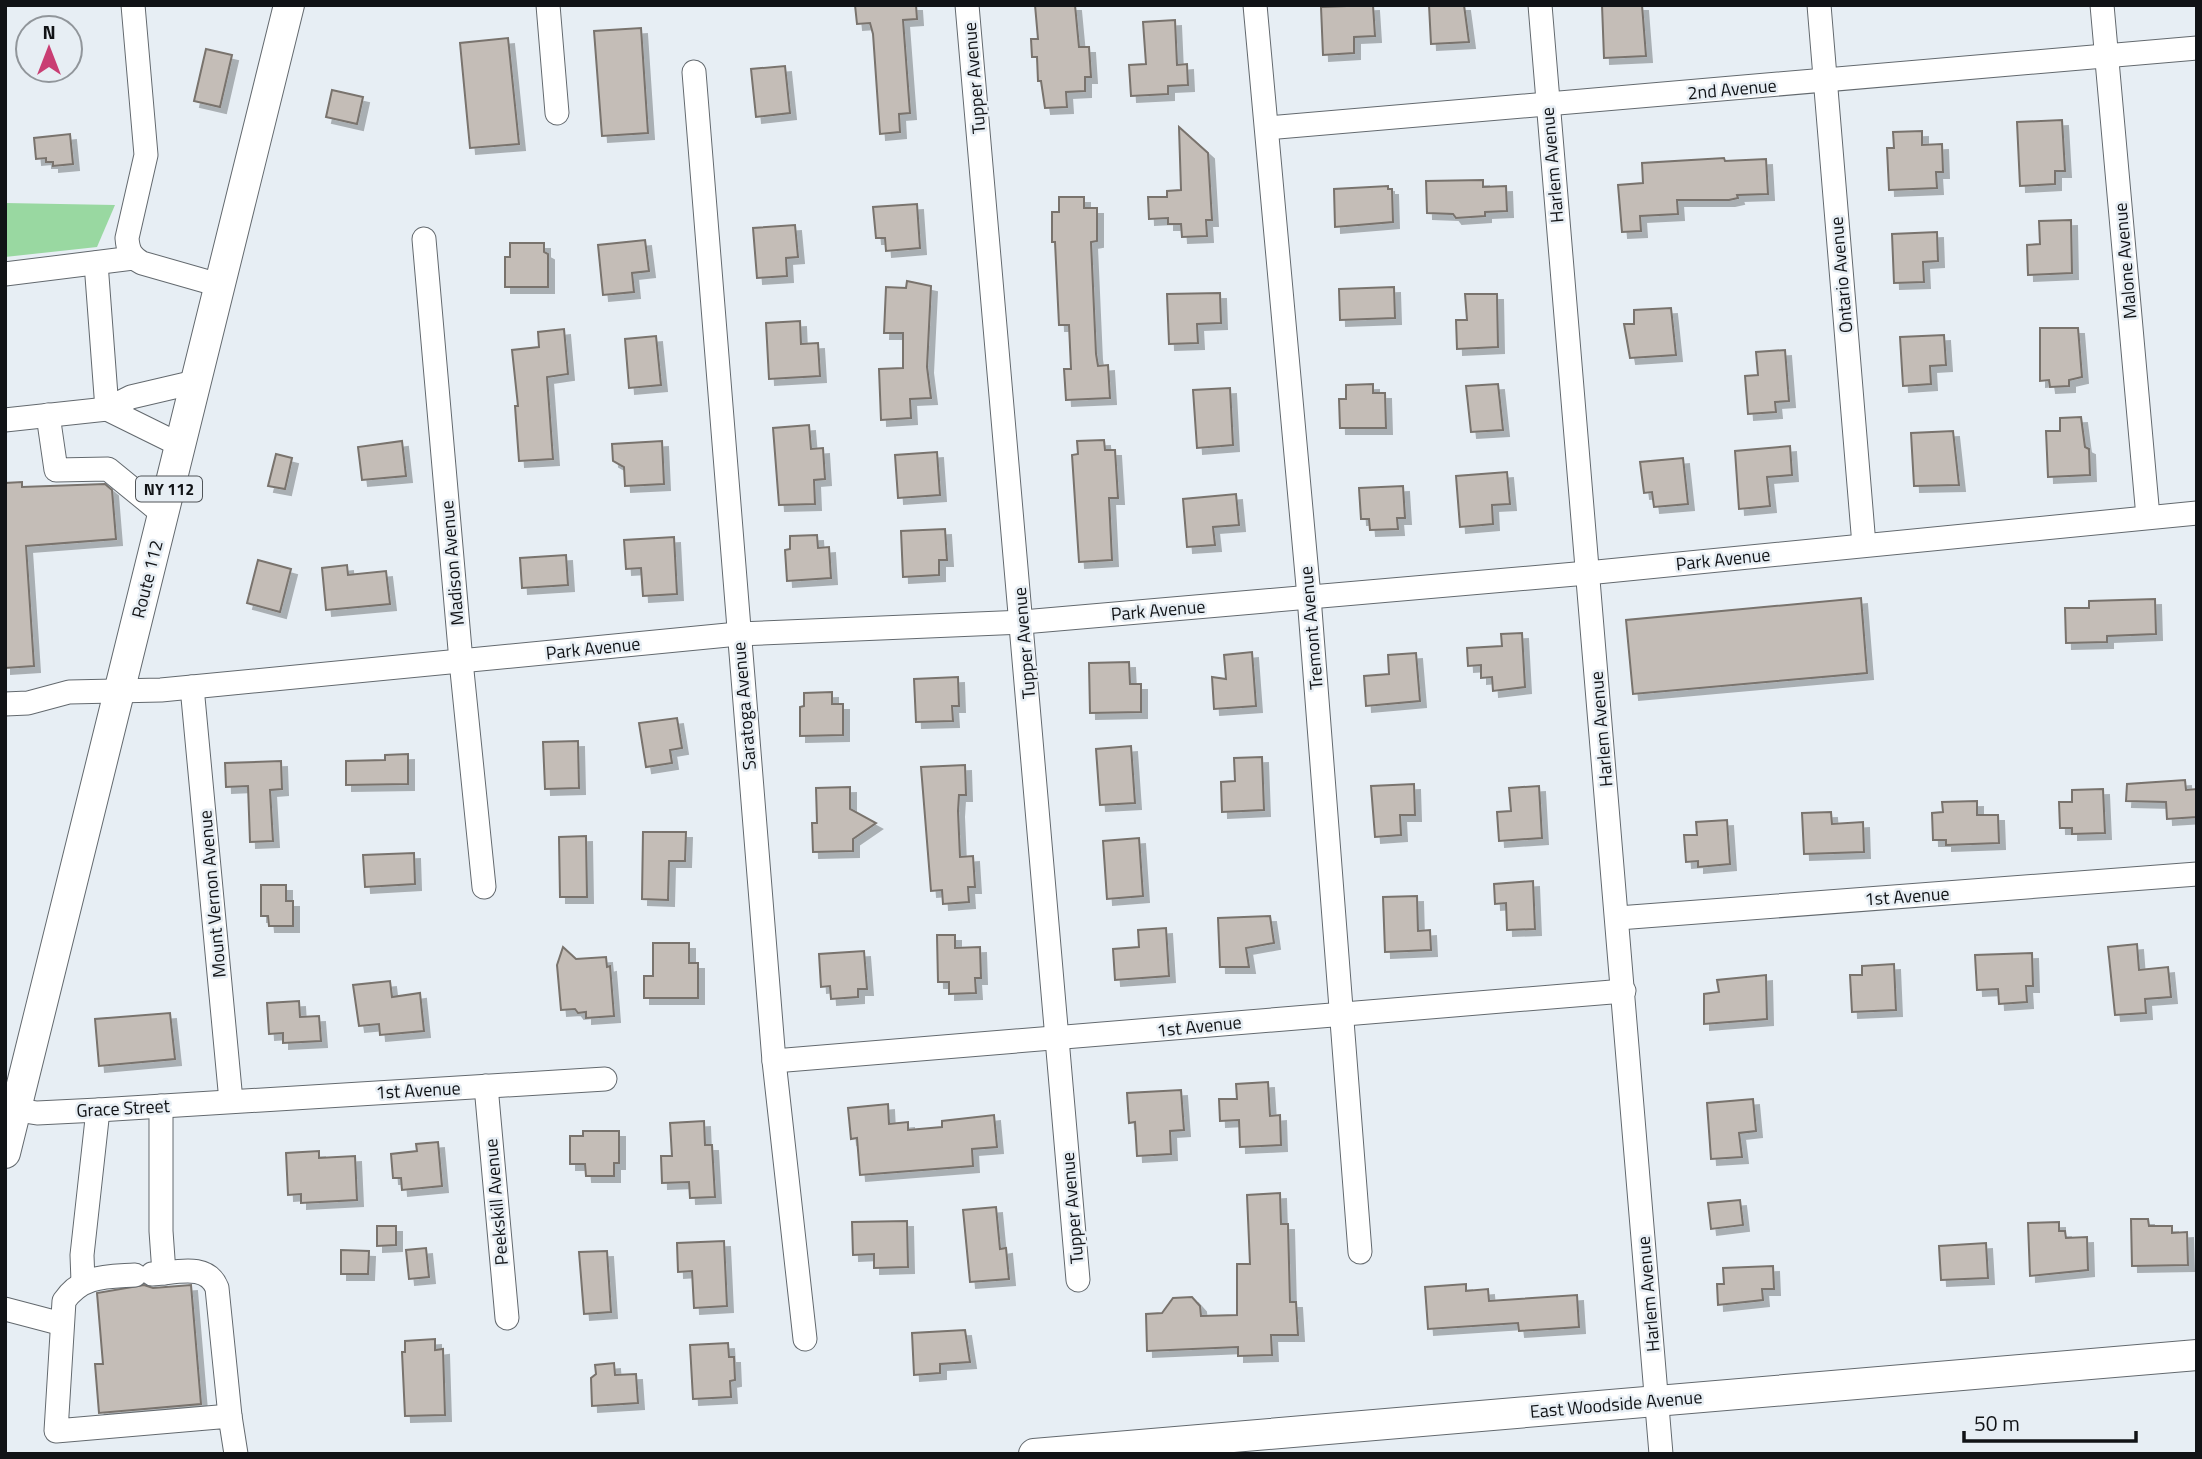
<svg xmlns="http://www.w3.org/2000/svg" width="2202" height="1459" font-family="'Titillium Web',sans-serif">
<defs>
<filter id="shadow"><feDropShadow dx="6" dy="6" stdDeviation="0" flood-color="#0004"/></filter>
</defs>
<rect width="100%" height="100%" fill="#e7eef4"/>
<polygon fill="#99d8a1" points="5,203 115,205 97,247 5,257"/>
<g fill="#c4bdb7" stroke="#79736d" stroke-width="2" filter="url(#shadow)">
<polygon points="855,5 916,5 917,19 903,20 910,113 899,114 900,132 880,134 873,34 870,23 857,24"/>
<polygon points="1035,5 1075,5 1079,47 1089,47 1091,77 1085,77 1085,91 1066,92 1067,107 1045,108 1041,81 1038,81 1037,57 1032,57 1031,39 1038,39"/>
<polygon points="1373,5 1375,36 1354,37 1354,53 1323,55 1321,7"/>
<polygon points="1429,5 1464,5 1469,42 1431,44"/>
<polygon points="1602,5 1642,5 1646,56 1604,58"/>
<polygon points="1175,20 1177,65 1187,64 1188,85 1168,86 1168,94 1131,96 1129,65 1146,64 1143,22"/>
<polygon points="641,28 648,133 602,136 594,31"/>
<polygon points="508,38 519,144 470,148 460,43"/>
<polygon points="206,49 232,55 220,107 194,101"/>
<polygon points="785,66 790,113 756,117 751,69"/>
<polygon points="332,90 363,97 357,124 326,117"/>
<polygon points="2062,120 2065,171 2055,171 2055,184 2020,186 2017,122"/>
<polygon points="1179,127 1208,153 1212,220 1206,220 1207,236 1182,237 1181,224 1168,224 1168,218 1149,219 1148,197 1167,197 1167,191 1181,190"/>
<polygon points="1922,131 1922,145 1942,144 1943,172 1936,172 1937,188 1889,190 1887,148 1894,148 1893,132"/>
<polygon points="70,134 73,164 53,166 53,162 46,162 46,158 36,159 34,138"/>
<polygon points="1724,158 1725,161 1766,159 1768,194 1737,195 1738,198 1729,200 1677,200 1678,214 1640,216 1641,231 1622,232 1618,185 1643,183 1642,163"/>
<polygon points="1483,180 1483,187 1506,186 1507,211 1485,212 1485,216 1456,218 1453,214 1427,213 1426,181"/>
<polygon points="1388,186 1388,189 1392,189 1393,222 1335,227 1334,189"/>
<polygon points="1059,197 1084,197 1084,208 1097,208 1097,241 1091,242 1096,354 1098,366 1108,365 1110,398 1066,400 1064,369 1071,369 1069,325 1059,325 1055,242 1052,242 1052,212 1059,212"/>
<polygon points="917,204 920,248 886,251 885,238 876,238 873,207"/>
<polygon points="2071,220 2072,273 2028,275 2027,245 2040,244 2039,221"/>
<polygon points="795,225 798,257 786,258 787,276 757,278 753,228"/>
<polygon points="1937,232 1938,261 1923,262 1924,282 1894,283 1892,234"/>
<polygon points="645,240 649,271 632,273 634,292 603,295 598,245"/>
<polygon points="510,243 544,243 544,252 548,254 548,287 505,287 505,257 510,257"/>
<polygon points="907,281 931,286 927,367 931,398 910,399 911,418 881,420 879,369 903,368 903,333 884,333 886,287 906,288"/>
<polygon points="1394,287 1395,318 1340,320 1339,289"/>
<polygon points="1220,293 1221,323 1197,324 1198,343 1169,344 1167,294"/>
<polygon points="1465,294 1497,294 1498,347 1457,349 1456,320 1467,320"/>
<polygon points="1671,308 1676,355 1630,358 1624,324 1634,324 1634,310"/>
<polygon points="800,321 801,344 818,343 820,376 769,379 766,323"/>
<polygon points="2040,328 2078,328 2082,377 2069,380 2069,386 2050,387 2049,380 2040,381"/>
<polygon points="564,329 568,374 547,377 553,459 519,461 515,406 518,406 512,350 539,347 538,332"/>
<polygon points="1944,335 1946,365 1930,366 1931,384 1903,386 1900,337"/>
<polygon points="656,336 661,385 629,388 625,339"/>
<polygon points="1785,350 1789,401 1775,402 1776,412 1748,414 1745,376 1758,375 1756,352"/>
<polygon points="1373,384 1373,393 1385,393 1386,428 1340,428 1339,399 1346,399 1346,385"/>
<polygon points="1498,384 1503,430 1471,432 1466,386"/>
<polygon points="1230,388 1233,445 1197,448 1193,390"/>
<polygon points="2081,417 2085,447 2089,449 2090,475 2048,477 2046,431 2060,431 2060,418"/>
<polygon points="809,425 811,449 823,448 825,479 814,480 815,504 779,505 773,428"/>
<polygon points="1953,431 1959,485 1914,486 1911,433"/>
<polygon points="1104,440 1105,450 1115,450 1118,498 1109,498 1112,560 1079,562 1072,455 1078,454 1077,441"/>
<polygon points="402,441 406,476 362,480 358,447"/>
<polygon points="662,441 664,484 625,486 624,467 613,461 612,444"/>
<polygon points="1790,446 1792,475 1767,477 1770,506 1739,509 1735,451"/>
<polygon points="937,452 940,495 898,498 895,455"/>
<polygon points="276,454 292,458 285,489 268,486"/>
<polygon points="1683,458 1688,504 1654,507 1652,492 1644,493 1640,462"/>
<polygon points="1507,472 1510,504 1492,505 1493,524 1460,527 1456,476"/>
<polygon points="22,482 22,487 105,484 112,490 116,539 26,546 34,666 5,668 5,483"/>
<polygon points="1403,486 1405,518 1397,518 1398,529 1370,530 1369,519 1361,519 1359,488"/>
<polygon points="1236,494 1239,525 1213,527 1215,545 1187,547 1183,499"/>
<polygon points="945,529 947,560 939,560 939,575 903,577 901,531"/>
<polygon points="817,535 818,548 829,547 831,578 787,581 785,550 790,549 790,536"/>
<polygon points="674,537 677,594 643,596 641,568 626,569 624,540"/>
<polygon points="566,555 568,585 522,588 520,558"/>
<polygon points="258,560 291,569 280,612 247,603"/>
<polygon points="347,565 348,575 386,571 390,604 326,610 322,568"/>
<polygon points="1861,598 1867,673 1633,694 1626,620"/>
<polygon points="2155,599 2156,634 2107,636 2107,642 2066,643 2065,608 2089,608 2089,601"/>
<polygon points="1522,633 1525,687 1493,691 1492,677 1481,678 1481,665 1468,666 1467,648 1502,646 1501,634"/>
<polygon points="1252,652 1256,706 1214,709 1212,677 1226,679 1224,655"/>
<polygon points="1416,653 1420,701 1366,706 1364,676 1389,674 1388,655"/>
<polygon points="1129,662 1130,684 1141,684 1141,712 1090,713 1089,663"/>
<polygon points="958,677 959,706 952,706 953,721 916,722 914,679"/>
<polygon points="832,692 832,704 843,704 843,735 800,736 800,707 804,706 804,693"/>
<polygon points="677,718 682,748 670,750 672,763 646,767 639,723"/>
<polygon points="578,741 579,788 545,789 543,742"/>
<polygon points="1131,746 1135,803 1100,805 1096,749"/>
<polygon points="408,754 408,784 346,785 346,761 385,760 385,755"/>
<polygon points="1262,757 1264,810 1222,812 1221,782 1235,781 1234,758"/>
<polygon points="281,761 282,789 270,790 273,841 250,842 248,786 226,787 225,763"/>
<polygon points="965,765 966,795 959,795 958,811 960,857 973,856 975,887 968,887 969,902 943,904 942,890 931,891 921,767"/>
<polygon points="2185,780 2186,790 2197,789 2197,817 2167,819 2166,802 2126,801 2127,784"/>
<polygon points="1414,784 1415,815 1400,815 1401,835 1375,837 1371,786"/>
<polygon points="1539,786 1542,838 1499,841 1497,812 1511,811 1509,788"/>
<polygon points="850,787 850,809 876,823 853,839 853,851 813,852 812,823 817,823 816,788"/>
<polygon points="2103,789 2105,833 2072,834 2072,828 2060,828 2059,802 2072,802 2072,790"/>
<polygon points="1977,801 1977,815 1998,815 1999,843 1946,845 1946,840 1933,840 1932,813 1943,812 1942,802"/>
<polygon points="1831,812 1832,824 1863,822 1864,852 1804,854 1802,813"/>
<polygon points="1727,820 1730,864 1698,867 1698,861 1686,862 1684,835 1697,835 1696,822"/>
<polygon points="643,832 686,832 685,861 669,861 668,900 642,899"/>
<polygon points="586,836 587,897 560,897 559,837"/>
<polygon points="1139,838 1143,896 1107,899 1103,841"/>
<polygon points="414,853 415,884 365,887 363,855"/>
<polygon points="1533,881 1535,929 1507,930 1506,903 1495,904 1494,884"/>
<polygon points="261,885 286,885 286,901 293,901 293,926 269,926 268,916 261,916"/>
<polygon points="1417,896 1418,931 1430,930 1431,950 1385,952 1383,897"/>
<polygon points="1270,916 1274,943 1246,948 1249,967 1220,967 1218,918"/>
<polygon points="1166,928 1169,976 1115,980 1113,949 1139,947 1138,930"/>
<polygon points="937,935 955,935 955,948 980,947 981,978 975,978 976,993 949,994 949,982 938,982"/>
<polygon points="653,943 689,943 689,963 698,963 698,998 644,998 644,976 653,976"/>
<polygon points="2137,944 2139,970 2168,967 2171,997 2145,999 2146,1013 2115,1015 2108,947"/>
<polygon points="563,947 576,959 606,957 607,967 610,966 614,1016 586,1018 586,1012 578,1013 575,1009 561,1010 557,965"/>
<polygon points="864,951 867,989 858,989 858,997 831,999 830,986 821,987 819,954"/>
<polygon points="2032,953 2033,986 2026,986 2027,1002 1999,1004 1998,989 1977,990 1975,955"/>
<polygon points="1894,964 1896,1010 1852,1012 1850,975 1862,975 1862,966"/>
<polygon points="1766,975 1767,1019 1704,1024 1704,994 1719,992 1717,980"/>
<polygon points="390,981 392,997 420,993 424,1031 380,1035 379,1024 359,1026 353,985"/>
<polygon points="299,1001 300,1017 319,1016 321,1041 283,1043 283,1033 269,1034 267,1003"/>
<polygon points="170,1013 175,1059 99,1066 95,1019"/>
<polygon points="1268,1082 1270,1116 1280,1115 1281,1145 1240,1147 1239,1120 1220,1121 1219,1099 1237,1099 1236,1084"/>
<polygon points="1181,1090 1184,1130 1170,1131 1171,1154 1137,1156 1135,1122 1129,1123 1127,1093"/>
<polygon points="1753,1099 1756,1131 1739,1133 1742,1157 1711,1159 1707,1103"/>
<polygon points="888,1104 889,1124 908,1122 908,1130 942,1127 942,1121 994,1115 997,1147 972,1149 973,1166 860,1175 857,1138 851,1139 848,1108"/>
<polygon points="704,1121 705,1145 712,1145 715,1197 690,1198 689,1182 662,1183 661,1156 672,1156 670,1123"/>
<polygon points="583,1131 619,1131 619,1163 614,1163 614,1176 586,1176 585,1164 570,1164 570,1136 583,1136"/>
<polygon points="438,1142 442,1186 402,1190 401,1178 393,1178 391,1154 417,1151 416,1144"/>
<polygon points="319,1151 319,1158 355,1156 357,1200 301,1203 301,1194 288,1195 286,1153"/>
<polygon points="1280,1193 1281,1224 1288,1224 1290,1302 1296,1302 1298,1335 1271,1335 1272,1355 1238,1356 1238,1347 1147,1351 1146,1314 1162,1313 1173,1298 1192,1297 1200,1306 1201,1316 1237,1315 1237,1264 1250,1264 1247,1195"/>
<polygon points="1740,1200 1743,1225 1711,1229 1708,1203"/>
<polygon points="996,1207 1000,1249 1006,1248 1009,1279 970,1282 963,1210"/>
<polygon points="2131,1219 2148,1219 2149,1226 2172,1226 2172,1233 2187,1232 2188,1265 2132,1266"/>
<polygon points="907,1221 908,1267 874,1268 874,1254 853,1255 852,1222"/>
<polygon points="2059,1222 2059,1231 2065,1231 2066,1238 2087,1237 2088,1270 2030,1276 2028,1223"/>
<polygon points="377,1226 396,1226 396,1245 377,1246"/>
<polygon points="724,1241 727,1306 694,1308 692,1271 678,1272 677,1243"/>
<polygon points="1986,1243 1988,1278 1941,1280 1939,1246"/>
<polygon points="426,1248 429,1277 409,1279 406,1250"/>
<polygon points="341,1250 369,1251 368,1274 341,1274"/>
<polygon points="607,1251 611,1312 584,1314 579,1252"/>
<polygon points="1773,1266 1774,1289 1762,1289 1763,1300 1718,1305 1717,1284 1724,1284 1723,1268"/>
<polygon points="1466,1284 1466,1291 1488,1289 1489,1301 1577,1295 1579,1327 1519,1331 1518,1323 1428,1329 1425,1287"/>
<polygon points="144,1285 153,1288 191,1285 201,1404 99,1413 95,1364 103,1364 97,1293"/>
<polygon points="965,1330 970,1362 940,1364 940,1373 914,1375 912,1333"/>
<polygon points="435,1339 435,1350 443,1349 445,1415 405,1416 402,1352 405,1352 405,1341"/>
<polygon points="728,1343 729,1357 734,1357 735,1380 730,1381 731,1397 693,1399 690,1345"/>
<polygon points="614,1363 615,1375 636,1374 638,1403 592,1406 591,1378 596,1374 595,1365"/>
</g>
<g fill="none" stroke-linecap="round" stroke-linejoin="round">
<g stroke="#63696e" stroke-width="25">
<g id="minor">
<path d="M133,5L146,155L127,238C128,251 131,257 142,263L219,285"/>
<polyline points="548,5 557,113"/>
<polyline points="967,5 1078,1280"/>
<polyline points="1255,5 1309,597 1360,1252"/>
<polyline points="1540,5 1661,1454"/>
<polyline points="1819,5 1864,545"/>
<polyline points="2102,5 2148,517"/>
<polyline points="694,72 774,1061 805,1339"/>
<polyline points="1268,128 2197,48"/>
<polyline points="424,239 461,661 484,887"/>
<polyline points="96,263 107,409"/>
<polyline points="5,274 133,258"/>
<polyline points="107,409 180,445"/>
<polyline points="48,415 56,470 108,469 163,514"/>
<polyline points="5,420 107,409 131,397 195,382"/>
<polyline points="192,687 231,1101"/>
<polyline points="5,704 28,703 69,692 161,690 738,634 1023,622 1587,573 2197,513"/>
<polyline points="1618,918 2197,874"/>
<path d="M774,1061C1058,1040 1341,1012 1624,991"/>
<polyline points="486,1086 507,1318"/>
<polyline points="161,1106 161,1231 164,1273"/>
<polyline points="5,1108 37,1113 98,1110 605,1079"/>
<path d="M152,1274C175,1273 207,1262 217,1288L230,1416"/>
<path d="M135,1275C106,1277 82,1275 64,1301L56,1431L230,1416L236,1454"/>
<polyline points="83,1282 82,1255 98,1110"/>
<polyline points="5,1309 62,1324"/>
</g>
</g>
<g stroke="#63696e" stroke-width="32">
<g id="major">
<polyline points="5,1153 289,5"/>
<polyline points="1034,1454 2197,1355"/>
</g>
</g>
<use href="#minor" stroke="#fff" stroke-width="23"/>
<use href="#major" stroke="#fff" stroke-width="30"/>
</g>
<g text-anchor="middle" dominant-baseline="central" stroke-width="5" stroke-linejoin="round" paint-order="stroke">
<rect fill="#e7eef4" stroke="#515559" stroke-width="2" x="136" y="476.5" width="66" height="25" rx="5"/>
<g font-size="16" font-weight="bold" fill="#111316">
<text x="169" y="489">NY 112</text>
</g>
<g font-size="18" fill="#111316" stroke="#e7eef4">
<text transform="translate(974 78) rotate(-95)">Tupper Avenue</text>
<text transform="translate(1732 89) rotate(-5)">2nd Avenue</text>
<text transform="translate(1552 165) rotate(-95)">Harlem Avenue</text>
<text transform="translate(2125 261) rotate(-95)">Malone Avenue</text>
<text transform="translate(1841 275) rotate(-95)">Ontario Avenue</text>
<text transform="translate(1723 559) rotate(-6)">Park Avenue</text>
<text transform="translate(452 563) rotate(-95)">Madison Avenue</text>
<text transform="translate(147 579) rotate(-76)">Route 112</text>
<text transform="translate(1158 610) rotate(-5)">Park Avenue</text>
<text transform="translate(1311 628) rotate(-95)">Tremont Avenue</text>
<text transform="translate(1024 643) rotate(-95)">Tupper Avenue</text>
<text transform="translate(593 648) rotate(-6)">Park Avenue</text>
<text transform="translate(744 706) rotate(-95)">Saratoga Avenue</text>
<text transform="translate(1601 729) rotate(-95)">Harlem Avenue</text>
<text transform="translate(212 894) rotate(-95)">Mount Vernon Avenue</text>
<text transform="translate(1907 896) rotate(-4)">1st Avenue</text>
<text transform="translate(1199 1026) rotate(-6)">1st Avenue</text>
<text transform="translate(418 1090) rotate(-3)">1st Avenue</text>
<text transform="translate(123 1108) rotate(-3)">Grace Street</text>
<text transform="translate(496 1202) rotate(-95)">Peekskill Avenue</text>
<text transform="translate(1072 1208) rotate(-95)">Tupper Avenue</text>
<text transform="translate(1648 1294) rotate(-95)">Harlem Avenue</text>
<text transform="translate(1616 1404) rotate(-5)">East Woodside Avenue</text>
</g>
</g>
<rect width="2202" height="1459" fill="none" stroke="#111316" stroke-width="14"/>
<g transform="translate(49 49)"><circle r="33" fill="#e7eef4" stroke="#91969b" stroke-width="2"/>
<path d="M0-5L12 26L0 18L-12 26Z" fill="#c93e73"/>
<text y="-10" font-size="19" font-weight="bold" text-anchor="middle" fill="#111316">N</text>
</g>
<path d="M1964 1431v10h172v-10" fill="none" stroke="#111316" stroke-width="3.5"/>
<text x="1974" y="1431" font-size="21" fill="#111316" stroke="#e7eef4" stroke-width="5" paint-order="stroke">50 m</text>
</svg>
